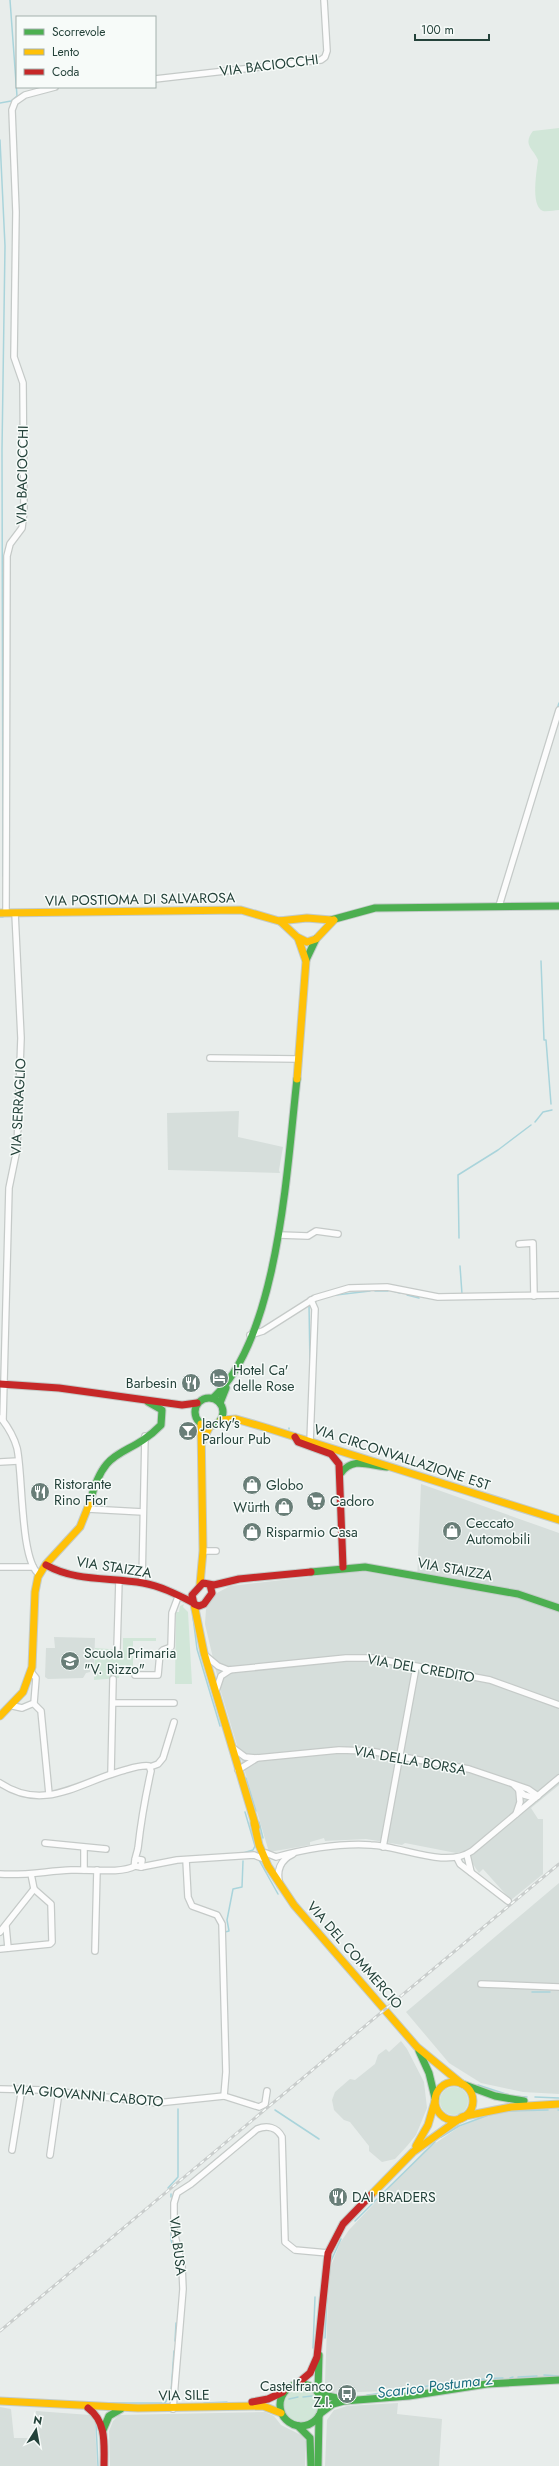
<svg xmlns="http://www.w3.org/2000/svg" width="559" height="2466" font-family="Jost,sans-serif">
<rect width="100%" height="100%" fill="#e8edeb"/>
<g fill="#d6dedb">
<polygon points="239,1111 238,1137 283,1147 279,1170 280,1173 168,1170 167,1113"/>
<polygon points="421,1484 559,1533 559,1785 531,1808 538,1819 543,1819 543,1874 511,1900 483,1869 479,1873 464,1851 456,1853 405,1843 402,1845 366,1839 325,1841 324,1838 310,1842 310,1845 269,1852 221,1692 205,1624 206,1609 217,1593 230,1586 362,1571 417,1581"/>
<polygon points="54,1637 95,1638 94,1666 90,1666 90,1672 86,1673 83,1678 48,1679 45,1677 46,1648 55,1648"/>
<polygon points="559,1883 559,2094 523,2092 481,2083 449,2063 406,2012"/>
<polygon points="401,2041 407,2049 424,2082 427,2108 416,2135 407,2146 395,2159 382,2162 369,2151 369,2146 350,2122 344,2120 334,2110 332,2100 335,2092 350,2079 355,2080 375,2064 378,2055 386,2049 389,2052"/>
<polygon points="524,2108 559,2108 559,2377 476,2381 419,2390 328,2393 325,2383 329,2271 340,2243 349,2230 424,2151 459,2127 490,2114"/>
<polygon points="398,2403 397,2414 442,2419 439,2466 325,2466 327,2420 334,2410 347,2406"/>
<polygon points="0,2407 11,2409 14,2438 34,2438 36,2411 90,2415 95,2423 97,2466 0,2466"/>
<polygon points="265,2412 274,2416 281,2425 301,2435 306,2441 305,2466 110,2466 109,2431 113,2421 119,2415"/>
</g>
<g fill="#d1e6d8">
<path d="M559,128V210C554,210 548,212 543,211C530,206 537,170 538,160C534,149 522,145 533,131Z"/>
<polygon points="184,1604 183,1607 188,1612 192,1684 175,1684 176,1612 179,1612 180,1606"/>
<polygon points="123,1638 156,1638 156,1641 133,1641 133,1667 119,1667 119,1678 94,1680 95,1648 123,1650"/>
<circle cx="454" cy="2101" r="14"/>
<circle cx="301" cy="2404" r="18"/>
</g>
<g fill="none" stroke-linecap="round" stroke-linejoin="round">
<g stroke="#a9d4db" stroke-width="1.5">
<polyline points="0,103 11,101 17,96 10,0"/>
<polyline points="0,140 5,246 2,450 3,876"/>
<polyline points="557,709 559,703"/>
<polyline points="0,917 3,917"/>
<polyline points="541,961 544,1040 546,1040 551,1104"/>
<polyline points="535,1122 543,1112 552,1110"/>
<polyline points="459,1238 458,1175 498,1150 531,1125"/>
<polyline points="460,1266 462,1294"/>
<polyline points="375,1291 388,1291"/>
<polyline points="393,1291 400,1293"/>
<polyline points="441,1294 449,1294"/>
<polyline points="336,1295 370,1291"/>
<polyline points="407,1295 419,1298"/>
<polyline points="309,1304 310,1366"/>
<polyline points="289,1429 289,1428"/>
<polyline points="193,1617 197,1649 220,1726"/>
<polyline points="246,1778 256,1811"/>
<polyline points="259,1822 263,1838"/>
<polyline points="243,1853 253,1850 255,1846 245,1812"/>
<polyline points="259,1860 278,1894"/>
<polyline points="225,1932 229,1931 227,1920 233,1889 242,1887 243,1861"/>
<polyline points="532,1992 550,1992"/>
<polyline points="478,2085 509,2095"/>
<polyline points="513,2096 527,2097"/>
<polyline points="535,2097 559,2098"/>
<polyline points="275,2110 319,2139"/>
<polyline points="558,2110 559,2110"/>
<polyline points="504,2111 548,2110"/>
<polyline points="441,2137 459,2126 491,2114"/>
<polyline points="168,2188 178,2177 178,2109"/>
<polyline points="383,2193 435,2142"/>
<polyline points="171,2194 171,2197"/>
<polyline points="171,2205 171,2239 173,2248"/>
<polyline points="355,2221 377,2199"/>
<polyline points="330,2263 341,2239"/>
<polyline points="325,2338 327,2298"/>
<polyline points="175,2341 176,2323"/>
<polyline points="313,2348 315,2297"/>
<polyline points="544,2375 559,2376"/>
<polyline points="518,2377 537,2376"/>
<polyline points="510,2378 513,2377"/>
<path d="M367,2395C412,2390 457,2379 503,2378"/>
<polyline points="303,2397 312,2396"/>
<polyline points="289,2399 298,2397"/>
<polyline points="81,2403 93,2403"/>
<polyline points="97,2403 165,2403 171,2393 174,2351"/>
<polyline points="204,2403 227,2402"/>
<polyline points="96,2424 98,2466"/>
</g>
<g stroke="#c5cac8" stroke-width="8">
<g id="street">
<polyline points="155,79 321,60 325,57 327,51 324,0"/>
<polyline points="499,906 559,710"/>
<polyline points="6,913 7,556 10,544 22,528 24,511 23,383 14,357 16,212 12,110 15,102 25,95 55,87"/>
<polyline points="210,1058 299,1059"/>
<polyline points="279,1235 308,1236 316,1231 338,1234"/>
<polyline points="519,1244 533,1243 534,1296"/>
<polyline points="250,1335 263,1331 315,1298 349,1288 387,1287 438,1297 559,1295"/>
<path d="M1,1418C8,1427 14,1437 17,1448C23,1473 20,1561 39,1574"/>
<polyline points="3,1420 9,1188 17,1149 21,1038 15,913"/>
<polyline points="310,1442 315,1309 311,1300"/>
<polyline points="0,1462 18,1461"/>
<polyline points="88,1509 143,1512"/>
<polyline points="203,1551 216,1551"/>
<polyline points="0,1567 33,1567"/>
<polyline points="142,1582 145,1436"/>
<polyline points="117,1649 119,1580"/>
<polyline points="205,1655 218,1666 228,1670 346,1658 373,1658 490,1680 559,1705"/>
<polyline points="135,1675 158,1675 160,1653 163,1650 171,1647 172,1613 178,1597"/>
<polyline points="216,1691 221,1676 230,1670"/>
<polyline points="113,1703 174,1703"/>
<polyline points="34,1704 41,1711 49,1794"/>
<polyline points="13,1706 22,1708 34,1703 36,1678 32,1673"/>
<polyline points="233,1748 245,1757 257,1758 339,1750 370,1751 469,1769 528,1789 538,1796"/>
<polyline points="150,1767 158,1764 163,1758 174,1722"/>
<polyline points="238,1770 257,1758"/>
<polyline points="111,1774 113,1679"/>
<path d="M0,1783C45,1813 81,1781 125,1770C132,1768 141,1765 149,1766L151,1771C145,1798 141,1821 138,1848C137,1854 133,1861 135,1866L141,1867L142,1860L135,1859"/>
<polyline points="514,1785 524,1795 535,1798"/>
<polyline points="516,1814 520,1802 519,1791"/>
<polyline points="45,1843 106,1849"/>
<polyline points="383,1847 416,1667"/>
<path d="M266,1853L276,1857C306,1849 339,1843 371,1845C402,1846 445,1869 472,1851L559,1778"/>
<polyline points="467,1855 471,1872"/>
<polyline points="457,1858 460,1864 508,1901"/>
<polyline points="186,1860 188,1897 192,1906 217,1915 222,1924 226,2072 224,2096 259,2107 265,2104 267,2091"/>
<polyline points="141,1867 177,1860 254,1855 264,1859"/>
<polyline points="84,1870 84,1848"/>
<path d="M0,1874C24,1876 47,1871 71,1870C88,1869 121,1874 135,1866"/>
<path d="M280,1885C276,1871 280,1860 293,1854"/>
<polyline points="6,1926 8,1948"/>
<polyline points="0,1932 34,1889"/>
<polyline points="0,1949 50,1944 52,1942 51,1904 34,1889 31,1874"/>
<polyline points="95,1951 97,1870"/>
<polyline points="481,1984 559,1987"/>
<polyline points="0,2089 44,2090 157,2103 224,2096"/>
<polyline points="12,2150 22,2088"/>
<polyline points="50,2155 59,2092"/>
<path d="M173,2409L183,2289L182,2266L174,2231V2203L177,2193L191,2184L257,2129C267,2125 277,2127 282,2137L285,2242L295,2250L328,2253"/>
</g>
</g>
<g stroke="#c3cbc8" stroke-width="9">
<g id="fast">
<polyline points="331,920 375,908 559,906"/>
<polyline points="306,960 316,939"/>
<circle cx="209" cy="1412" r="14"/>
<path d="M213,1398C279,1337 287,1166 297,1079"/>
<polyline points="220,1403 226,1388"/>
<path d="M341,1473C353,1456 370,1466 387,1467"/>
<path d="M90,1502C105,1442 127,1460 161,1425L162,1410L148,1402"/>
<polyline points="311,1572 365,1567 518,1594 559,1608"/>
<polyline points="419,2051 429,2073 435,2098"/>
<polyline points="465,2085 495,2096 524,2101"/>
<circle cx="301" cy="2405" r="21"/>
<polyline points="318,2391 319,2355"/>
<polyline points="319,2394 341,2399"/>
<polyline points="321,2413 333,2404 344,2401 409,2396 487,2384 559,2380"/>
<polyline points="298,2426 310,2438 311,2466"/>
<polyline points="103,2430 109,2416 121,2409"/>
<polyline points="318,2466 319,2416"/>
</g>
</g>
<g stroke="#c3cbc8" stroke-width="9">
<g id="slow">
<polyline points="0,913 241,910 279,921 307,918 331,920"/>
<polyline points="280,921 297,937 307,942 316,939 334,920"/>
<polyline points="297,1079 306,961 298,938"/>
<polyline points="221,1420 236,1419 267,1428 559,1520"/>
<polyline points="202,1442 210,1426"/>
<polyline points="200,1584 203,1551 201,1424"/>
<polyline points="194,1604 204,1653 256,1827"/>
<polyline points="0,1716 23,1692 32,1667 35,1592 38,1577 46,1564 80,1527 90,1502"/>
<polyline points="254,1823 259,1845 268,1866 294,1905 417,2047 462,2084"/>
<circle cx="454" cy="2101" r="19"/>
<polyline points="465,2116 511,2107 559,2104"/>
<polyline points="416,2146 428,2125 435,2101"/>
<polyline points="371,2195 413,2152 462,2117"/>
<polyline points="0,2401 138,2408 263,2406 281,2413"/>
</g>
</g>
<g stroke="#c3cbc8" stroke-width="9">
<g id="jam">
<polyline points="0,1384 59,1388 182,1405 197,1403"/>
<polyline points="295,1437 298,1442 331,1454 339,1464 343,1567"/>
<path d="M46,1565C76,1582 110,1577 143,1583C160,1586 176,1594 192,1602"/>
<polyline points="210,1585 212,1593 204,1604 199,1606 194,1604 192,1595 203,1583 214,1585 239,1579 311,1572"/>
<polyline points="297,2384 310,2373 317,2357 328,2253 343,2224 371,2195"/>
<polyline points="252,2402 268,2399 283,2392"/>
<path d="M88,2408C107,2422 104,2445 104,2466"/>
</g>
</g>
<use href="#street" stroke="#fcfcfc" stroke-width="5.5"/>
<use href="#fast" stroke="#4caf50" stroke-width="7"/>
<use href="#slow" stroke="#ffc107" stroke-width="7"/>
<use href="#jam" stroke="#c62828" stroke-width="7"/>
<g stroke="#c9cdcc" stroke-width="3">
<polyline id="rail" points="0,2331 559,1864"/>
</g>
<use href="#rail" stroke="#f7fbf9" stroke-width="1.5" stroke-dasharray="4.5" stroke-linecap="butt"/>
</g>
<defs>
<g id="hotel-disc" transform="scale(1)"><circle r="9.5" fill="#697e78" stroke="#f7fbf9"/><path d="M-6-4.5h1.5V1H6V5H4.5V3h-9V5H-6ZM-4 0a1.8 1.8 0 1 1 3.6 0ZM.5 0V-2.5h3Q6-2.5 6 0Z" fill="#fff"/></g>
<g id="restaurant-disc" transform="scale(1)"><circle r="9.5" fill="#697e78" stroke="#f7fbf9"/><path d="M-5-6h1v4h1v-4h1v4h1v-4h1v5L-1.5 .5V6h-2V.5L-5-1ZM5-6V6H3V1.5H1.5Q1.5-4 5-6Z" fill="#fff"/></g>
<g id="bar-disc" transform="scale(1)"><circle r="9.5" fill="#697e78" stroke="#f7fbf9"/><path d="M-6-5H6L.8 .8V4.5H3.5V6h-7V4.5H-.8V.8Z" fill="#fff"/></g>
<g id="shop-disc" transform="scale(1)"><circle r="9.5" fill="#697e78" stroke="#f7fbf9"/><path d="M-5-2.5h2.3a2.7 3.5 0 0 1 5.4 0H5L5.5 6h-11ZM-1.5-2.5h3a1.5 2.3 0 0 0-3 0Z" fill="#fff"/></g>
<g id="supermarket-disc" transform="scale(1)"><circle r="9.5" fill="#697e78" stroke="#f7fbf9"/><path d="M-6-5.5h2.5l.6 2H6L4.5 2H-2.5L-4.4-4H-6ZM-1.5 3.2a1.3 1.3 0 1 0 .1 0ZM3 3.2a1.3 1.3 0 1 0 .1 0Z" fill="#fff"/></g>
<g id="school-disc" transform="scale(1)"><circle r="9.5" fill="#697e78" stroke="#f7fbf9"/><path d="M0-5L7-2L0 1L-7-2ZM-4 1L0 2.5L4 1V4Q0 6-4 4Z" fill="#fff"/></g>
<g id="bus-disc" transform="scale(1)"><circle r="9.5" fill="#697e78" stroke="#f7fbf9"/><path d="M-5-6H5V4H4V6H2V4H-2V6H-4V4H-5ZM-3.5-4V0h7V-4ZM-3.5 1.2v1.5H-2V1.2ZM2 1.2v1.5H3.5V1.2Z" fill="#fff"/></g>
</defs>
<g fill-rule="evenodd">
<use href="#hotel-disc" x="219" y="1378"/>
<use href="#restaurant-disc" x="191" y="1383"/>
<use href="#bar-disc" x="188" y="1431"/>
<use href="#shop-disc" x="252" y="1485"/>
<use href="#restaurant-disc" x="40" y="1492"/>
<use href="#supermarket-disc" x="316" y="1501"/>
<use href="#shop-disc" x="284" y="1507"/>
<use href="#shop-disc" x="452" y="1531"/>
<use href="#shop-disc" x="252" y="1532"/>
<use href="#school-disc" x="70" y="1661"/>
<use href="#restaurant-disc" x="338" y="2197"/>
<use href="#bus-disc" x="347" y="2394"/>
</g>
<g text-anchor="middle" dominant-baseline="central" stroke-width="3" stroke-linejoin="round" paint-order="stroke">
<g font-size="14" fill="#24423a" stroke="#f7fbf9">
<text transform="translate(269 65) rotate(-7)">VIA BACIOCCHI</text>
<text transform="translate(22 475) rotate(-89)">VIA BACIOCCHI</text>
<text transform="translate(140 899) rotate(-1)">VIA POSTIOMA DI SALVAROSA</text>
<text transform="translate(18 1107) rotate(-87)">VIA SERRAGLIO</text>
<text transform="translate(402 1457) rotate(18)">VIA CIRCONVALLAZIONE EST</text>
<text transform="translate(114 1567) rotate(9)">VIA STAIZZA</text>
<text transform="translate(455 1569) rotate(10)">VIA STAIZZA</text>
<text transform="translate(421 1668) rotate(10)">VIA DEL CREDITO</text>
<text transform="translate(410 1760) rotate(10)">VIA DELLA BORSA</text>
<text transform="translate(355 1955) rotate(49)">VIA DEL COMMERCIO</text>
<text transform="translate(88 2095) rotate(5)">VIA GIOVANNI CABOTO</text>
<text transform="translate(178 2246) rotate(83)">VIA BUSA</text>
<text transform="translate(184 2395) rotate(-1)">VIA SILE</text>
</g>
<g font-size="14" fill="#24423a" stroke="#f7fbf9" text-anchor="start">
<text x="233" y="1370">Hotel Ca'<tspan x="233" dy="16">delle Rose</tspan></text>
<text x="177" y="1383" text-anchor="end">Barbesin</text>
<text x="202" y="1423">Jacky's<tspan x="202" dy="16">Parlour Pub</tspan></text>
<text x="54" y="1484">Ristorante<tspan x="54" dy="16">Rino Fior</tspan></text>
<text x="266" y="1485">Globo</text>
<text x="330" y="1501">Cadoro</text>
<text x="270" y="1507" text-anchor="end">Würth</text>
<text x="466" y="1523">Ceccato<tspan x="466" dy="16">Automobili</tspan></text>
<text x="266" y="1532">Risparmio Casa</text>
<text x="84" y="1653">Scuola Primaria<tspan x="84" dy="16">"V. Rizzo"</tspan></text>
<text x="352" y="2197">DAI BRADERS</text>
<text x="333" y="2386" text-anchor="end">Castelfranco<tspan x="333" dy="16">Z.I.</tspan></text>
</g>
<g font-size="15" font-style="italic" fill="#1c6f80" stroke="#f7fbf9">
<text transform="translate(435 2386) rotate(-7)">Scarico Postuma 2</text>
</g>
</g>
<rect x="16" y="16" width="140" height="72" fill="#f7fbf9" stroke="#a3b1ad"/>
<rect x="24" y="29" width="20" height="6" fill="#4caf50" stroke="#a3b1ad"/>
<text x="52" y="36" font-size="12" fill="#24423a">Scorrevole</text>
<rect x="24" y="49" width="20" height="6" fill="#ffc107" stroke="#a3b1ad"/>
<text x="52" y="56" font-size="12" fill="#24423a">Lento</text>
<rect x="24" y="69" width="20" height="6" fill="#c62828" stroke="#a3b1ad"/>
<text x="52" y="76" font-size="12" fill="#24423a">Coda</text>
<g transform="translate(36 2430) rotate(11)" stroke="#f7fbf9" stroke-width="3" paint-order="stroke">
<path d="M0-3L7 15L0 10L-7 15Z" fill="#24423a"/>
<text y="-6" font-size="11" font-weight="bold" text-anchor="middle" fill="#24423a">N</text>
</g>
<path d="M415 34v6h74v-6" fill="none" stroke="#24423a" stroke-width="2"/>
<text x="421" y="34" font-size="12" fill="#24423a" stroke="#f7fbf9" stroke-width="3" paint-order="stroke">100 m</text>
</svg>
